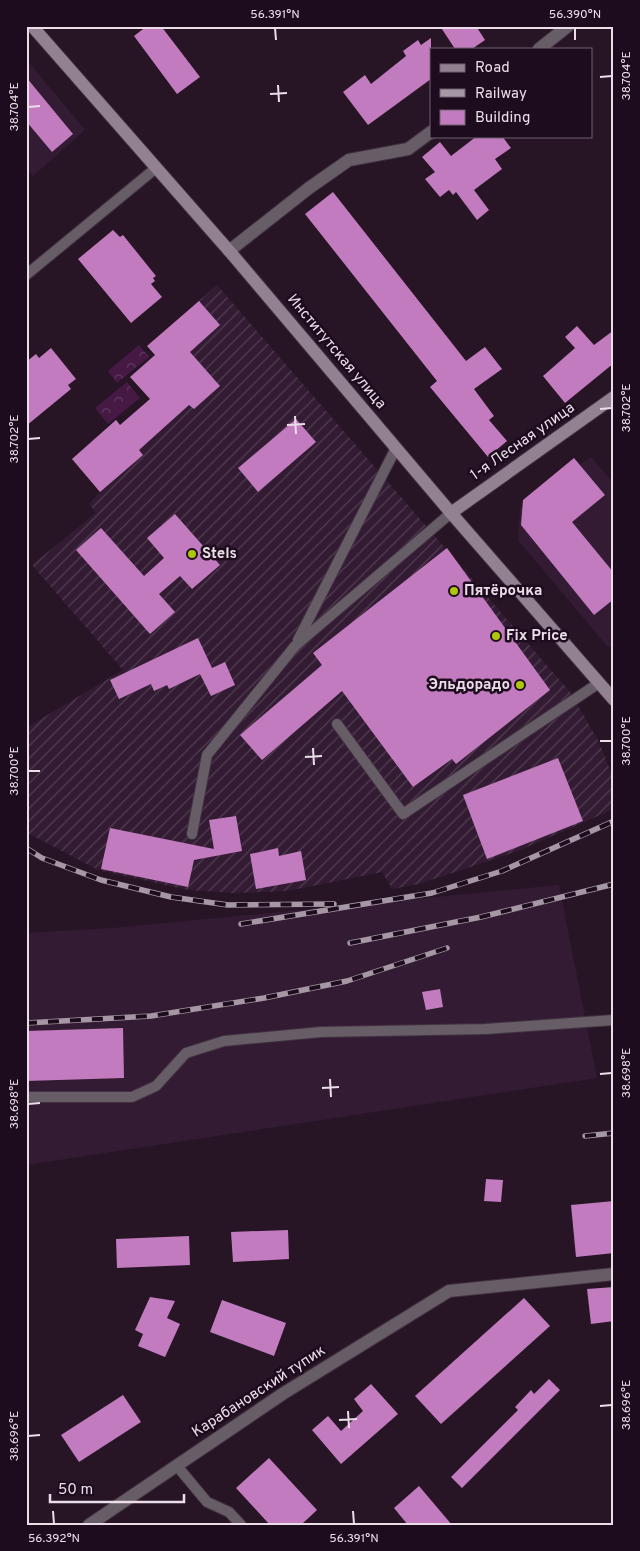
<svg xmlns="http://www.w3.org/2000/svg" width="640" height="1551" font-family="Overpass,sans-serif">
<defs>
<pattern id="industrial-furrows" width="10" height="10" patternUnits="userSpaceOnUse" patternTransform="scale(1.25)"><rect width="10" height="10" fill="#331c33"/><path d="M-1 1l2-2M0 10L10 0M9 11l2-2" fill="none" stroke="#513d51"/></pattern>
<pattern id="park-crowns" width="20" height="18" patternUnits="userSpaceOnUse" patternTransform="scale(1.25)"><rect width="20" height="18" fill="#461945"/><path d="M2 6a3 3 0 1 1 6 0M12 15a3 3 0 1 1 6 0" fill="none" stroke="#613a60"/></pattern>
</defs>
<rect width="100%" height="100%" fill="#271526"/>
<g fill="#331c33">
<polygon points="26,59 85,130 33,176 26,168"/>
<polygon points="591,457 614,484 614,646 608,647 518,540 520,508"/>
<polygon points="559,885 597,1078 26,1165 26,933 113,928"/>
</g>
<polygon fill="url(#industrial-furrows)" points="217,285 570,692 599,742 614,780 614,809 518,851 419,884 392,889 382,872 287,891 233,893 188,890 98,870 26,832 26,728 123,670 32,565 96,513 89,504 100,492 72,459 116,420 121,425 150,399 155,355 147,346"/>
<g fill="url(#park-crowns)">
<polygon points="139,345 149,357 117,383 108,371"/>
<polygon points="127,382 140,398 108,424 95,408"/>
</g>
<g fill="#c17bbe">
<polygon points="147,26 161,26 200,77 177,94 134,36"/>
<polygon points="440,26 476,26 485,40 472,49 455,49"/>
<polygon points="431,38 431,79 368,125 343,92 365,75 371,84 406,56 403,51 418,40 421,45"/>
<polygon points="26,77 73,134 52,152 26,121"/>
<polygon points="477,136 502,136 511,148 495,159 502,169 474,190 489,210 477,220 456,192 453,195 449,190 440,197 425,179 435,172 422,157 440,142 451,156"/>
<polygon points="333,192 466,361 485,347 502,369 474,389 494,416 489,420 507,441 488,457 430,387 437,381 305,214"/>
<polygon points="113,230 120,237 123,235 156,276 153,278 155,281 151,284 162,297 131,323 78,259"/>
<polygon points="199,301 220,325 190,352 220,386 194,409 189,405 139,450 143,455 100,492 72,459 116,420 120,425 150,399 130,377 155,355 147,346"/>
<polygon points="577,326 594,345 614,330 614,363 565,403 543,376 575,348 565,337"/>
<polygon points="51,348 76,379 68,385 71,389 26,426 26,362 36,354 39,358"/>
<polygon points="296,419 316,442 258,492 238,468"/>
<polygon points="574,458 605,495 572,522 614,573 614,599 594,615 521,525 523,500"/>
<polygon points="175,514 220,565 192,589 180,576 159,594 175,612 150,634 76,550 101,528 144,576 164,558 147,538"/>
<polygon points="447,548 550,690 456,764 452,759 413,787 342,691 262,760 240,735 322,665 313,653"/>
<polygon points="198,638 212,668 225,662 235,685 211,696 200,674 169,689 167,685 154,691 151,684 119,699 110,680"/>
<polygon points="558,758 583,821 487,859 463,795"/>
<polygon points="236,816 242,851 194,860 188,887 101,869 110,828 214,849 209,820"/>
<polygon points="278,848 279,856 301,851 306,880 256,889 250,854"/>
<polygon points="440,989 443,1007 426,1010 422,992"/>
<polygon points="123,1028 124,1078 26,1081 26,1031"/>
<polygon points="486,1179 503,1180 501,1202 484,1201"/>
<polygon points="614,1201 614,1253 576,1257 571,1205"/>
<polygon points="288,1230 289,1259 233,1262 231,1232"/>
<polygon points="189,1236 190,1265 117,1268 116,1239"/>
<polygon points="614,1287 614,1321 591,1324 587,1289"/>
<polygon points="150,1297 175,1301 167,1318 180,1324 165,1357 138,1346 143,1334 135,1330"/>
<polygon points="524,1298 550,1326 441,1424 415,1396"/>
<polygon points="222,1300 286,1323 274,1356 210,1332"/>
<polygon points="549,1379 560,1390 462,1488 451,1477 518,1410 515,1407 531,1390 534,1394"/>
<polygon points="371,1384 398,1414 341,1464 312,1430 328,1416 341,1431 363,1411 354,1399"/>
<polygon points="123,1395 141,1422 79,1462 61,1435"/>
<polygon points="269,1458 317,1510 301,1525 270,1525 236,1488"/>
<polygon points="419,1486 452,1525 408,1525 394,1508"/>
</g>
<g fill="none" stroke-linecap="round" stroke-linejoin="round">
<g stroke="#423141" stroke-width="12">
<g id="lane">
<polyline points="26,275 156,168"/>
<polyline points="298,640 396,448"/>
<polyline points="337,724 403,814 599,683"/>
<polyline points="192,834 207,755 295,646 451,513"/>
<polyline points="26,1097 132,1097 156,1086 186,1053 224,1041 321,1032 486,1029 614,1020"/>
<polyline points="177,1466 207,1502 229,1512 241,1525"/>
</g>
</g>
<g stroke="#423141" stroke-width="14">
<g id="street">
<polyline points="539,49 568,26"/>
<polyline points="229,251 309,188 349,160 408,149 431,132"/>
<polyline points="89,1525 284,1393 449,1291 614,1274"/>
</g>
</g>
<g stroke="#423141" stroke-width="14">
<g id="secondary">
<polyline points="32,26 231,253 451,513 614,700"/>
<polyline points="451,513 614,397"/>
</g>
</g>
<use href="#lane" stroke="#675d66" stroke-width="10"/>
<use href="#street" stroke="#675d66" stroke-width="12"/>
<use href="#secondary" stroke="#928291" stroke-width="12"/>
<g stroke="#a697a4" stroke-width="5.5">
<g id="rail">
<polyline points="26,848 42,858 101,880 171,897 228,905 334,904"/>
<polyline points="241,924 432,893 502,871 614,821"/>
<polyline points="350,943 481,917 614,884"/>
<polyline points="26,1023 151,1016 264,998 347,981 447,948"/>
<polyline points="585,1136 614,1133"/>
</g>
</g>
<use href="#rail" stroke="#1d0c1d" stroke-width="4" stroke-dasharray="11" stroke-linecap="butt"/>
</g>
<path fill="none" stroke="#ebdee9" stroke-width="2" d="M275,28L276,40M575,28V40M600,77L612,76M278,85L279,102M270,94L287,93M28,107L40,106M600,409L612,408M295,416L296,434M287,425L305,424M28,439L40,438M600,741H612M313,748L314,765M305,757L322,756M28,771H40M600,1074L612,1073M330,1079L331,1097M322,1088L339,1087M28,1104L40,1103M600,1406L612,1405M348,1411L349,1428M339,1420L357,1419M28,1436L40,1435M53,1511L54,1524M353,1511L354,1524"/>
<g fill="#aec60c" stroke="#1d0c1d" stroke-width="2">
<circle cx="192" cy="554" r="5"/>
<circle cx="454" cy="591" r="5"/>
<circle cx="496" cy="636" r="5"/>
<circle cx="520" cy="685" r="5"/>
</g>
<g text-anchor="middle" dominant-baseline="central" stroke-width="5" stroke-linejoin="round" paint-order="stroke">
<g font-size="15" fill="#ebdee9" stroke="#1d0c1d">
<text transform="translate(336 352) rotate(50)">Институтская улица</text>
<text transform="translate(523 442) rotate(-35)">1-я Лесная улица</text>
<text transform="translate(259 1392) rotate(-33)">Карабановский тупик</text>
</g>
<g font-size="15" font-weight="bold" fill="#ebdee9" stroke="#1d0c1d" text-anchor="start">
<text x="202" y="554">Stels</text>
<text x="464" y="591">Пятёрочка</text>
<text x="506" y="636">Fix Price</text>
<text x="510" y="685" text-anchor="end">Эльдорадо</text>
</g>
</g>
<rect width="640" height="1551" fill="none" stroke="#1d0c1d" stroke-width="55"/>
<rect x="430" y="48" width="162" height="90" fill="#1d0c1d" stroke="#6f606f"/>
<rect x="440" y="64" width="25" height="8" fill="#928291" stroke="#6f606f"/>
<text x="475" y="72" font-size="15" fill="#ebdee9">Road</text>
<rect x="440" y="89" width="25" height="8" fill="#a697a4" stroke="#6f606f"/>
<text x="475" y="98" font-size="15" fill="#ebdee9">Railway</text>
<rect x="440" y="110" width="25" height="15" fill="#c17bbe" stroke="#6f606f"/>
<text x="475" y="122" font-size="15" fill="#ebdee9">Building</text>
<path d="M50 1494v8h134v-8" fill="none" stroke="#ebdee9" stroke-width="2.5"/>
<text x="58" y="1494" font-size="15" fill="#ebdee9" stroke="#1d0c1d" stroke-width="4" paint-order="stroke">50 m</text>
<rect x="28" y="28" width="584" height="1496" fill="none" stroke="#ebdee9" stroke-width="2"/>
<g font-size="12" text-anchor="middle" fill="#ebdee9">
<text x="275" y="18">56.391°N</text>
<text x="575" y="18">56.390°N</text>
<text transform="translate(626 76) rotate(-90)" y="4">38.704°E</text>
<text transform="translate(14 107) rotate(-90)" y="4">38.704°E</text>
<text transform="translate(626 408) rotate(-90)" y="4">38.702°E</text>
<text transform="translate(14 439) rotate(-90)" y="4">38.702°E</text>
<text transform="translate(626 741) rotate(-90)" y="4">38.700°E</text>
<text transform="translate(14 771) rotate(-90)" y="4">38.700°E</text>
<text transform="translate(626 1073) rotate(-90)" y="4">38.698°E</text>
<text transform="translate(14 1104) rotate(-90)" y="4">38.698°E</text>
<text transform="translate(626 1405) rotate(-90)" y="4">38.696°E</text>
<text transform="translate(14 1436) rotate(-90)" y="4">38.696°E</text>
<text x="54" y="1542">56.392°N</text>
<text x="354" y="1542">56.391°N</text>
</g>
</svg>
